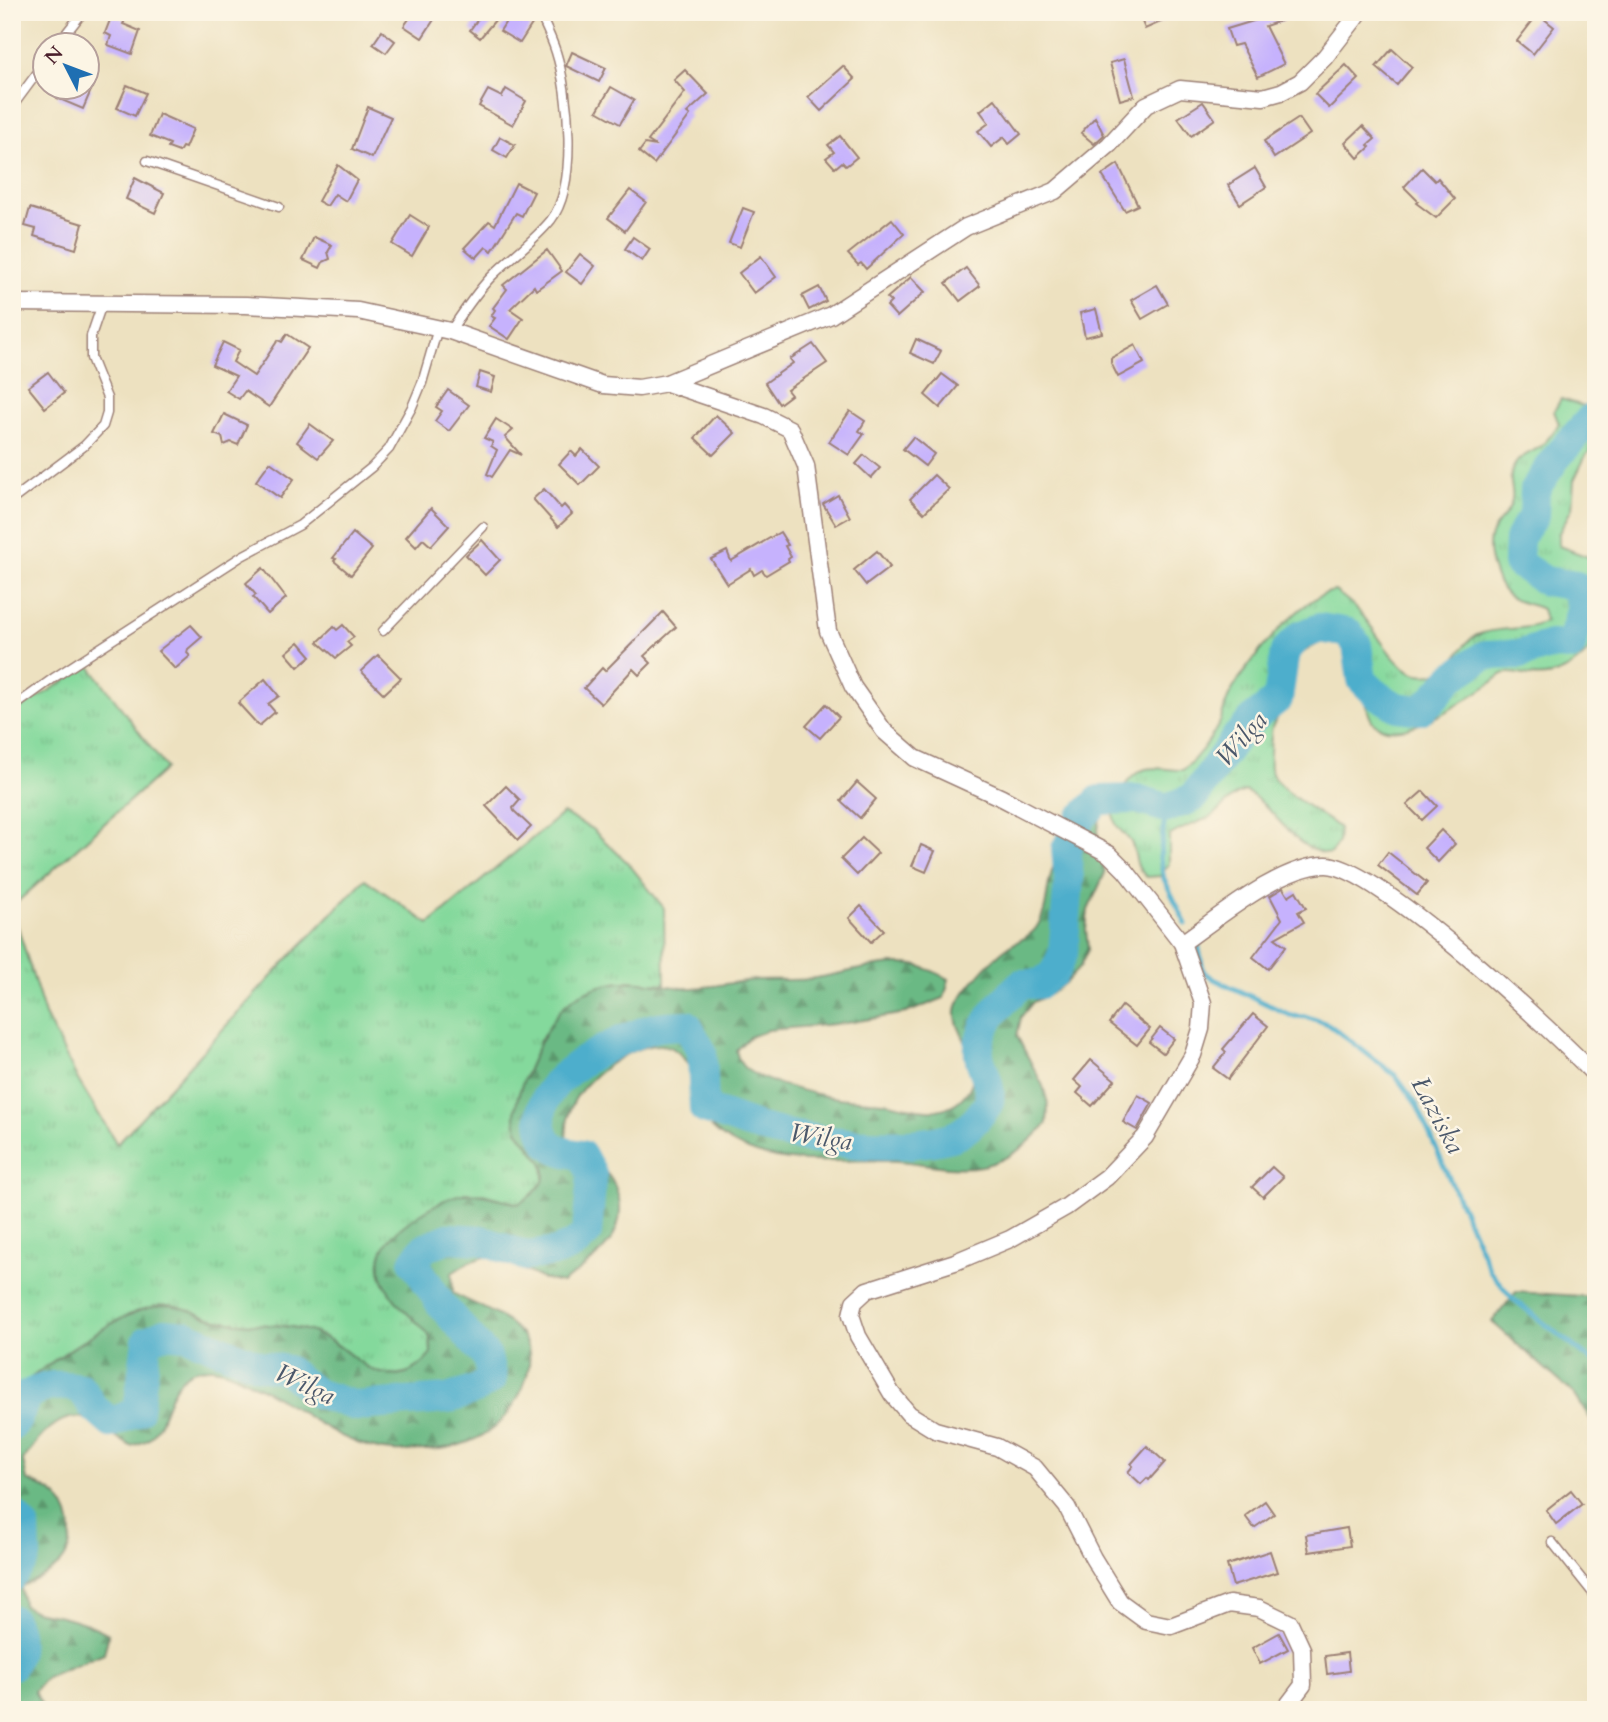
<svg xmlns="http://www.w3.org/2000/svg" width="1608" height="1722" font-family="Cardo,serif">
<defs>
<pattern id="grass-tufts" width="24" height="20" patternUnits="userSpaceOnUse" patternTransform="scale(1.75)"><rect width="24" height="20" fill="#84d99c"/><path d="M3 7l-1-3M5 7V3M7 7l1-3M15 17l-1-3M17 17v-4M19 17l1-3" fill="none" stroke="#74ba87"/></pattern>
<pattern id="forest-firs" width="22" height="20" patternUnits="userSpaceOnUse" patternTransform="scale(1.75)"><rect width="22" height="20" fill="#6bb984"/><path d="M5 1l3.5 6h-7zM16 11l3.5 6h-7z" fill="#5a966c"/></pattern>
</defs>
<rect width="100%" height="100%" fill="#fcf5e5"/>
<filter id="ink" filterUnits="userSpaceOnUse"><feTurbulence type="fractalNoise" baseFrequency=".0143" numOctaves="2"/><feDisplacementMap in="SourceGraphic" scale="14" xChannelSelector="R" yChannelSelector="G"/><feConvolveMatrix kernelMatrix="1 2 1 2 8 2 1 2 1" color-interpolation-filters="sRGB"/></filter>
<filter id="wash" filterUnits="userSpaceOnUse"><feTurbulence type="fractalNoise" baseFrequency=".00686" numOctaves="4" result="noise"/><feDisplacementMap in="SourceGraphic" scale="28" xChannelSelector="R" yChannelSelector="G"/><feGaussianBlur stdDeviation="1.57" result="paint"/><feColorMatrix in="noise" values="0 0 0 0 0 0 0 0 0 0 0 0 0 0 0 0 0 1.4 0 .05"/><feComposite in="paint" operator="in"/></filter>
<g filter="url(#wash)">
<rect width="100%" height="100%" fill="#ede1c0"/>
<g fill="url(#grass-tufts)" stroke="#677c64" stroke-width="2">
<path d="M1596,397V445L1586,455L1574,480L1572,508L1559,533V546L1596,560C1596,581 1602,633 1590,649C1575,668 1554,679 1530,676C1522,675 1511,671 1503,674C1499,676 1494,681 1490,684C1466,699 1402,747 1374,723C1362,713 1365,659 1350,638C1326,635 1293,653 1285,676C1281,687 1285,698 1282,708C1280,715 1275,720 1272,727C1271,730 1269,765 1270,769C1276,791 1321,813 1339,828L1338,843L1330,854C1291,851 1277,807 1245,791C1226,797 1225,809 1210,817C1196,824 1182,827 1169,836V864L1160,876L1147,877C1133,865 1138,859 1132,844C1128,836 1118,830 1115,822C1109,804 1128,774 1146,769C1158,766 1171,771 1183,770C1198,757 1211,739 1220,722C1223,714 1225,704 1229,696C1245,665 1301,595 1335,591C1345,598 1355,606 1363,616C1383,639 1401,687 1439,672C1458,665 1460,643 1477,635C1500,625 1525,633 1545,621L1542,609C1531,603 1517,604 1507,595C1495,584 1485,550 1491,535C1495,524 1507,516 1511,504C1517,490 1504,480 1516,463C1522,455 1534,452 1542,445C1549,439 1554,431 1559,424L1554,411L1561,399L1587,407Z"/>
<path d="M90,666L166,768L15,904V918L45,1015L78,1080L117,1144L284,963L365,879L429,924L563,813L592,829L628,863L664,908L665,984L628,981L560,1011L540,1041L515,1115L519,1133L543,1162L544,1180L533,1194L518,1204L483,1194L464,1193L389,1293L430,1335L431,1354C419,1369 406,1377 386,1374C361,1370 345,1346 322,1336C287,1320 254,1328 218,1320C201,1317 185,1306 167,1305C126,1304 44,1367 12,1393V713Z"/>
</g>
<g fill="url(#forest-firs)" stroke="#5a6c58" stroke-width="2">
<path d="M1097,809L1100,818L1097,837L1105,873L1088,910L1086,930L1088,949L1080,967L1066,982L1051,994L1033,1002L1021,1017L1017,1036L1043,1086L1048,1104L1047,1123C1029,1144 1010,1160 982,1166C955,1171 925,1163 898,1161C843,1157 782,1172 731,1142C719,1135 708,1126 702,1113C698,1106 701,1099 699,1092C697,1077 683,1050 667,1046C638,1038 585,1077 573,1103C567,1114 567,1127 566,1139C578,1153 596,1161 608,1175C614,1182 617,1190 619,1199C627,1240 591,1262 562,1283L543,1279L507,1262L488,1256L469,1262L452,1273L453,1293C479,1308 524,1320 529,1353C532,1375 517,1404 502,1420C482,1441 454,1449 425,1450C415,1450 404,1452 393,1451C338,1447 299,1405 251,1383C239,1377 226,1369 212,1368C166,1365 171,1417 150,1438C146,1442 137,1444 131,1446C120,1440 93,1420 83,1418C57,1412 35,1442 23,1461L27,1480C37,1484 52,1490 59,1499C75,1519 76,1552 55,1568C45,1576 32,1581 21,1587L23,1605C40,1615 44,1612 61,1616C78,1620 94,1626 109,1634L104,1653L46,1677L34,1691L43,1707L42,1710H12V1393C44,1367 126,1304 167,1305C185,1305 201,1317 218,1320C254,1328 287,1320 322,1336C345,1346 361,1370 386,1374C406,1377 419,1369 431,1354C431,1349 431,1343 430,1338C427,1330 415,1321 408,1314C368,1275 370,1246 417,1216C462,1187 467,1190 518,1204C582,1166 512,1151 515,1114C516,1089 544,1031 559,1012C571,997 590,988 609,984C634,978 658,985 683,988C707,990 732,981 756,980C774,979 792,981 809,979C842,975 882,960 914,965C927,967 938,974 949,979L944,998L906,1013L846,1023L768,1030L749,1037L736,1050C737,1055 739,1061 742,1065C754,1080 807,1092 826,1096C845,1100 865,1100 884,1102C901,1105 920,1112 937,1110C962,1106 978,1086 973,1061C970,1044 951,1024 957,1006C962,992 993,958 1005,949C1015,942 1029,938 1036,928C1046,914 1046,899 1049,883C1055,852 1073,828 1097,809Z"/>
<polygon points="1516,1292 1596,1297 1596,1427 1574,1394 1492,1322"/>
</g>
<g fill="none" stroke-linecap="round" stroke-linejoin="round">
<g stroke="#4daecc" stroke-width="5">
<polyline points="1166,808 1160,858 1164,879 1186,924"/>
<polyline points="1198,943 1203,971 1214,979 1292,1016 1308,1017 1328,1024 1395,1075 1417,1105 1490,1271 1512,1298 1596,1364"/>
</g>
<g stroke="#4daecc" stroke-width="30">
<path d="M12,1426L17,1420L27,1395C49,1384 57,1384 81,1388L93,1407L111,1423L138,1411L147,1341L164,1333L186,1335L259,1365L287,1370L316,1393L356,1406L447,1399L475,1390L492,1379L487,1357L442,1306L414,1262L424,1248L448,1238L481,1240L526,1256L556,1252L574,1245L587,1233L592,1174L582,1155C561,1152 547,1150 542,1127C531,1078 612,1043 650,1029C661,1025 675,1026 687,1025L702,1052L704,1109C723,1114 741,1122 760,1128C810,1142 901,1152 951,1137C963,1134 976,1121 983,1111C985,1108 988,1105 989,1102C992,1088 984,1072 980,1060C972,1031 1002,1002 1021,984H1040L1054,973L1063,954L1069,879L1066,849L1081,818L1099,800L1137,799L1166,808L1193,798L1237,736L1255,717L1278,699L1285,651L1300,636L1320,628L1349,633L1357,645L1362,680L1377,695L1397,707L1420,710L1432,700L1451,678L1485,655L1521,654L1550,645L1571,646L1581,610L1577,586L1545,581L1518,563L1519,540L1524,529L1534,516L1535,489L1556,458L1592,417L1596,416"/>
<polyline points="12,1513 25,1526 26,1557 12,1577"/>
<path d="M12,1620C20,1632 19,1653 12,1665"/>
</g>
</g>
<g id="blocks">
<g fill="#c6b2fd">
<polygon points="414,12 439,12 422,38 404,26"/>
<polygon points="483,12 488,12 496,19 480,38 470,30"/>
<polygon points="512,12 520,12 534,21 520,43 500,31"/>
<polygon points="1138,12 1183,12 1145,29"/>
<polygon points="1258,12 1297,12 1298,15 1265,26 1284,64 1258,77 1241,44 1233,46 1227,29 1260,19"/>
<polygon points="1538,14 1554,27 1533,54 1517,41"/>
<polygon points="112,15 125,20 123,24 140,31 132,54 108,45 111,36 105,33"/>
<polygon points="382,31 395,41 386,53 373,44"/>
<polygon points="1392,49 1412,67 1397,85 1376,67"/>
<polygon points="572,52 606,68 599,82 566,66"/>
<polygon points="1124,59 1134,96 1120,100 1110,63"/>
<polygon points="1346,65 1359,79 1329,108 1315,94"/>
<polygon points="843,66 855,79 821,111 808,97"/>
<polygon points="685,70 708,94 687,113 690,115 654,164 639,152 645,144 656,146 648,141 685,92 674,80"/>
<polygon points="127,85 146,93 135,116 117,108"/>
<polygon points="611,87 634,100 620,124 597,111"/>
<polygon points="61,88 92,88 83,109 57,98"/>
<polygon points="506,89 526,101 513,125 479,106 488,90 502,97"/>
<polygon points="995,99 1021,134 1009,144 1004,137 991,147 978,131 989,123 980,111"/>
<polygon points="1203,102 1215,119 1191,136 1178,118"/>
<polygon points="368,107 391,117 372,158 352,149"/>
<polygon points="159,114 193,129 185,148 182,147 179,152 168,148 170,144 150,136"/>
<polygon points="1095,117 1104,135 1094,144 1081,133"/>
<polygon points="1299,118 1310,134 1274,158 1264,141"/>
<polygon points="1363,126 1375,139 1368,145 1370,147 1358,158 1345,143"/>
<polygon points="840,136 857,157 846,166 842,162 835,168 826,158 834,152 828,145"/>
<polygon points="500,137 515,145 507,158 493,150"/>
<polygon points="1118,164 1138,205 1125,211 1102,175"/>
<polygon points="338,165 357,180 346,201 335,194 327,206 318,201"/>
<polygon points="1255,168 1266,187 1240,204 1228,185"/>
<polygon points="1422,168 1435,181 1438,178 1455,199 1436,218 1416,203 1418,201 1404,187"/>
<polygon points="135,178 164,193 155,213 126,199"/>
<polygon points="516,183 534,192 522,216 516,213 492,251 486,247 476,258 464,248 489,221 495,225"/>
<polygon points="630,190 646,202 625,231 608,218"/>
<polygon points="30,208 83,224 76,249 34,236 36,229 25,226"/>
<polygon points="743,208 754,212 740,247 729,243"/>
<polygon points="410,215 429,227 412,256 392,244"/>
<polygon points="892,219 904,234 866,269 861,263 858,265 848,254"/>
<polygon points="314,237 332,245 328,252 330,259 323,262 320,268 303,260"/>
<polygon points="633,237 650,249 642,261 625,249"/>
<polygon points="547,250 562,271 536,290 534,286 510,309 523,318 509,339 489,326 495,318 491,316 495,310 493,308 507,289 503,285"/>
<polygon points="580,254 595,266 582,284 566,272"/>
<polygon points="761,256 776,277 754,293 739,273"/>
<polygon points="966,268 980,286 960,301 946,283"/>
<polygon points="911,277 925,292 897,317 887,306 891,302 887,298"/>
<polygon points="1157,285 1168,304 1142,319 1131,300"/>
<polygon points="819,287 826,301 809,310 802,296"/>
<polygon points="1096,309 1102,333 1085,337 1080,313"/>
<polygon points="287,334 308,348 269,407 245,391 239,399 226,391 236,376 212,365 223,342 239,350 233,362 254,376 278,340 282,342"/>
<polygon points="916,339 941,351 934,364 910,353"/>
<polygon points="813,344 827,363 787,390 791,395 779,404 765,383 793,363 790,359"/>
<polygon points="1135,345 1144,363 1118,377 1111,363 1111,358"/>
<polygon points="48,372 64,393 45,408 28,387"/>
<polygon points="480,372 495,377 491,392 476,387"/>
<polygon points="942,374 958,386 940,408 925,395"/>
<polygon points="448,390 469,405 449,431 435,421 442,411 436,407"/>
<polygon points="850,411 865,421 859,431 864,434 849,455 829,442"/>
<polygon points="224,414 247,425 238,445 231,442 224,445 222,437 214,434"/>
<polygon points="716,415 735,433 713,455 695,438"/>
<polygon points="496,419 513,430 505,437 521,455 510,450 492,477 487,474 497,450 491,446 493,442 484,438"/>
<polygon points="310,424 333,441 318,458 297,442"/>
<polygon points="913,437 934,454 925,466 903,449"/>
<polygon points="582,449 599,466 580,485 559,464 571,451 576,456"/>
<polygon points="864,455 880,468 871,478 856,464"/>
<polygon points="270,462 294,479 280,498 256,481"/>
<polygon points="934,475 949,489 924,513 910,499"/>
<polygon points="544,489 561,508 564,505 572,514 558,527 533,499"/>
<polygon points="838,495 850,517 836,525 823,504"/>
<polygon points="431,508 449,526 431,546 423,539 416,547 406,537"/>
<polygon points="780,532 788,545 785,546 791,557 788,559 789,561 766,575 762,570 754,575 751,569 727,584 711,559 727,551 731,561"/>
<polygon points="353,533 372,549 351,575 334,561 336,559 333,558"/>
<polygon points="482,540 500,560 485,575 466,555"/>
<polygon points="877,551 890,567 866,585 854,570"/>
<polygon points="263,568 286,598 268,614 253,597 256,595 246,583"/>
<polygon points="663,612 676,627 644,656 651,663 639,675 633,669 601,704 584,688 602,668 605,671"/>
<polygon points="191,625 202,637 188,649 187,653 190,656 175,669 158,651"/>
<polygon points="343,625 354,637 347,642 351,646 336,658 318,642 334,627 337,630"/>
<polygon points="299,642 311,656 298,667 286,653"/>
<polygon points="378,655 401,678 384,694 361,671"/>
<polygon points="265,679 279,696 268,704 275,712 259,726 238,703"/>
<polygon points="826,704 839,717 820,738 806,726"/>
<polygon points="857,782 876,799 860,818 841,801"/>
<polygon points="506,786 520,800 513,808 514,811 531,827 518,840 486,806"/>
<polygon points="1423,791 1437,806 1422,820 1407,805"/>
<polygon points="1441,830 1455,844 1438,862 1424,848"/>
<polygon points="862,838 878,853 857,875 841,859"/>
<polygon points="921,845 935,851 926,872 912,866"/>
<polygon points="1388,852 1427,883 1417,895 1378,865"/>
<polygon points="1283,888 1288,896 1296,891 1306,908 1298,912 1304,922 1275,938 1286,946 1268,969 1253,957 1282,919 1270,896"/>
<polygon points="861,906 884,930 871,942 849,918"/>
<polygon points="1122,1006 1150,1029 1137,1045 1109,1023"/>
<polygon points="1253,1014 1268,1026 1228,1079 1213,1068 1226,1052 1223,1049"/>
<polygon points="1160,1028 1174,1039 1163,1053 1149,1042"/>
<polygon points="1091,1060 1115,1080 1092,1106 1077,1093 1082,1087 1074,1080"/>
<polygon points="1138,1095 1152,1103 1137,1130 1123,1122"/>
<polygon points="1272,1167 1283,1177 1263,1197 1252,1187"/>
<polygon points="1147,1446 1165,1462 1149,1480 1147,1478 1141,1484 1128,1472 1133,1466 1131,1464"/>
<polygon points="1571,1490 1582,1504 1556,1524 1546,1510"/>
<polygon points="1265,1501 1274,1514 1254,1528 1245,1516"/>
<polygon points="1347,1528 1350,1546 1309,1552 1306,1535"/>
<polygon points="1270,1551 1277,1572 1233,1586 1227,1565"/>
<polygon points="1279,1633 1288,1649 1260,1664 1252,1648"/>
<polygon points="1347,1653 1349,1671 1327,1674 1325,1656"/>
</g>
</g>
</g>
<g filter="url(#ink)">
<use href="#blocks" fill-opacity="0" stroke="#9c8076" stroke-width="2"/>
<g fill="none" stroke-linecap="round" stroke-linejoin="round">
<g stroke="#9c8076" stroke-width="11">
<g id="service">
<polyline points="56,46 83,12"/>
<polyline points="12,107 46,61"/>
<polyline points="147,161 279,207"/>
<path d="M450,331C463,313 476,292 492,276C511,257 534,241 551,220C578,185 569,93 556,52C552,39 545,25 539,12"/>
<polyline points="12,500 84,446 103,426 107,413 107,398 91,358 91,336 102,304"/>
<polyline points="383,631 483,527"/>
<polyline points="12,708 55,677 242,556 300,525 372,467 389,449 412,407 422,383 438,328"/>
<polyline points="1552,1542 1596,1597"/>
</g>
</g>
<g stroke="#9c8076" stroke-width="19">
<g id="minor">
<polyline points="12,303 246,305 358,311 450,331 603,385 639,388 667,383 831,315 966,227 1055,191 1109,145 1146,105 1180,89 1263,97 1281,92 1300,82 1325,57 1360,12"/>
<polyline points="667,383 764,416 790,429 806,466 828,631 853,687 884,731 915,758 1002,798 1109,854 1125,870 1182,943 1203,1003 1201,1029 1193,1055 1145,1137 1107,1177 1066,1207 1010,1239 955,1262 867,1290 854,1302 851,1315 858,1336 892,1394 909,1414 935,1430 997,1447 1035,1468 1067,1507 1093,1558 1120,1602 1146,1621 1171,1626 1229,1604 1259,1608 1290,1623 1302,1649 1303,1685 1284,1710"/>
<path d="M1182,943C1218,918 1281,865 1326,865C1375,864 1557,1035 1596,1076"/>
</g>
</g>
<use href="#service" stroke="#fff" stroke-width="8"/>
<use href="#minor" stroke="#fff" stroke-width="16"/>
</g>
</g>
<g text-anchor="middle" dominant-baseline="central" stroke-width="5" stroke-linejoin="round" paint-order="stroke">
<g font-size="26" font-style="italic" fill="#4b586b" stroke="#fcf5e5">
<text transform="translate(1241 739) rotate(-48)">Wilga</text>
<text transform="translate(1438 1115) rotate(62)">Łaziska</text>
<text transform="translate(821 1137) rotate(9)">Wilga</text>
<text transform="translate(305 1384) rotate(25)">Wilga</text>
</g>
</g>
<rect width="1608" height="1722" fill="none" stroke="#fcf5e5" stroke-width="42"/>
<g transform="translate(66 66) rotate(312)"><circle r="33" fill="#fcf5e5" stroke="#b59f9b" stroke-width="2"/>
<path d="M0-5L12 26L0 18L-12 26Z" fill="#1f6fb2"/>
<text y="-10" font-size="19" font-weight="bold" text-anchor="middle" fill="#4a1f2b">N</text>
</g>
</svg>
